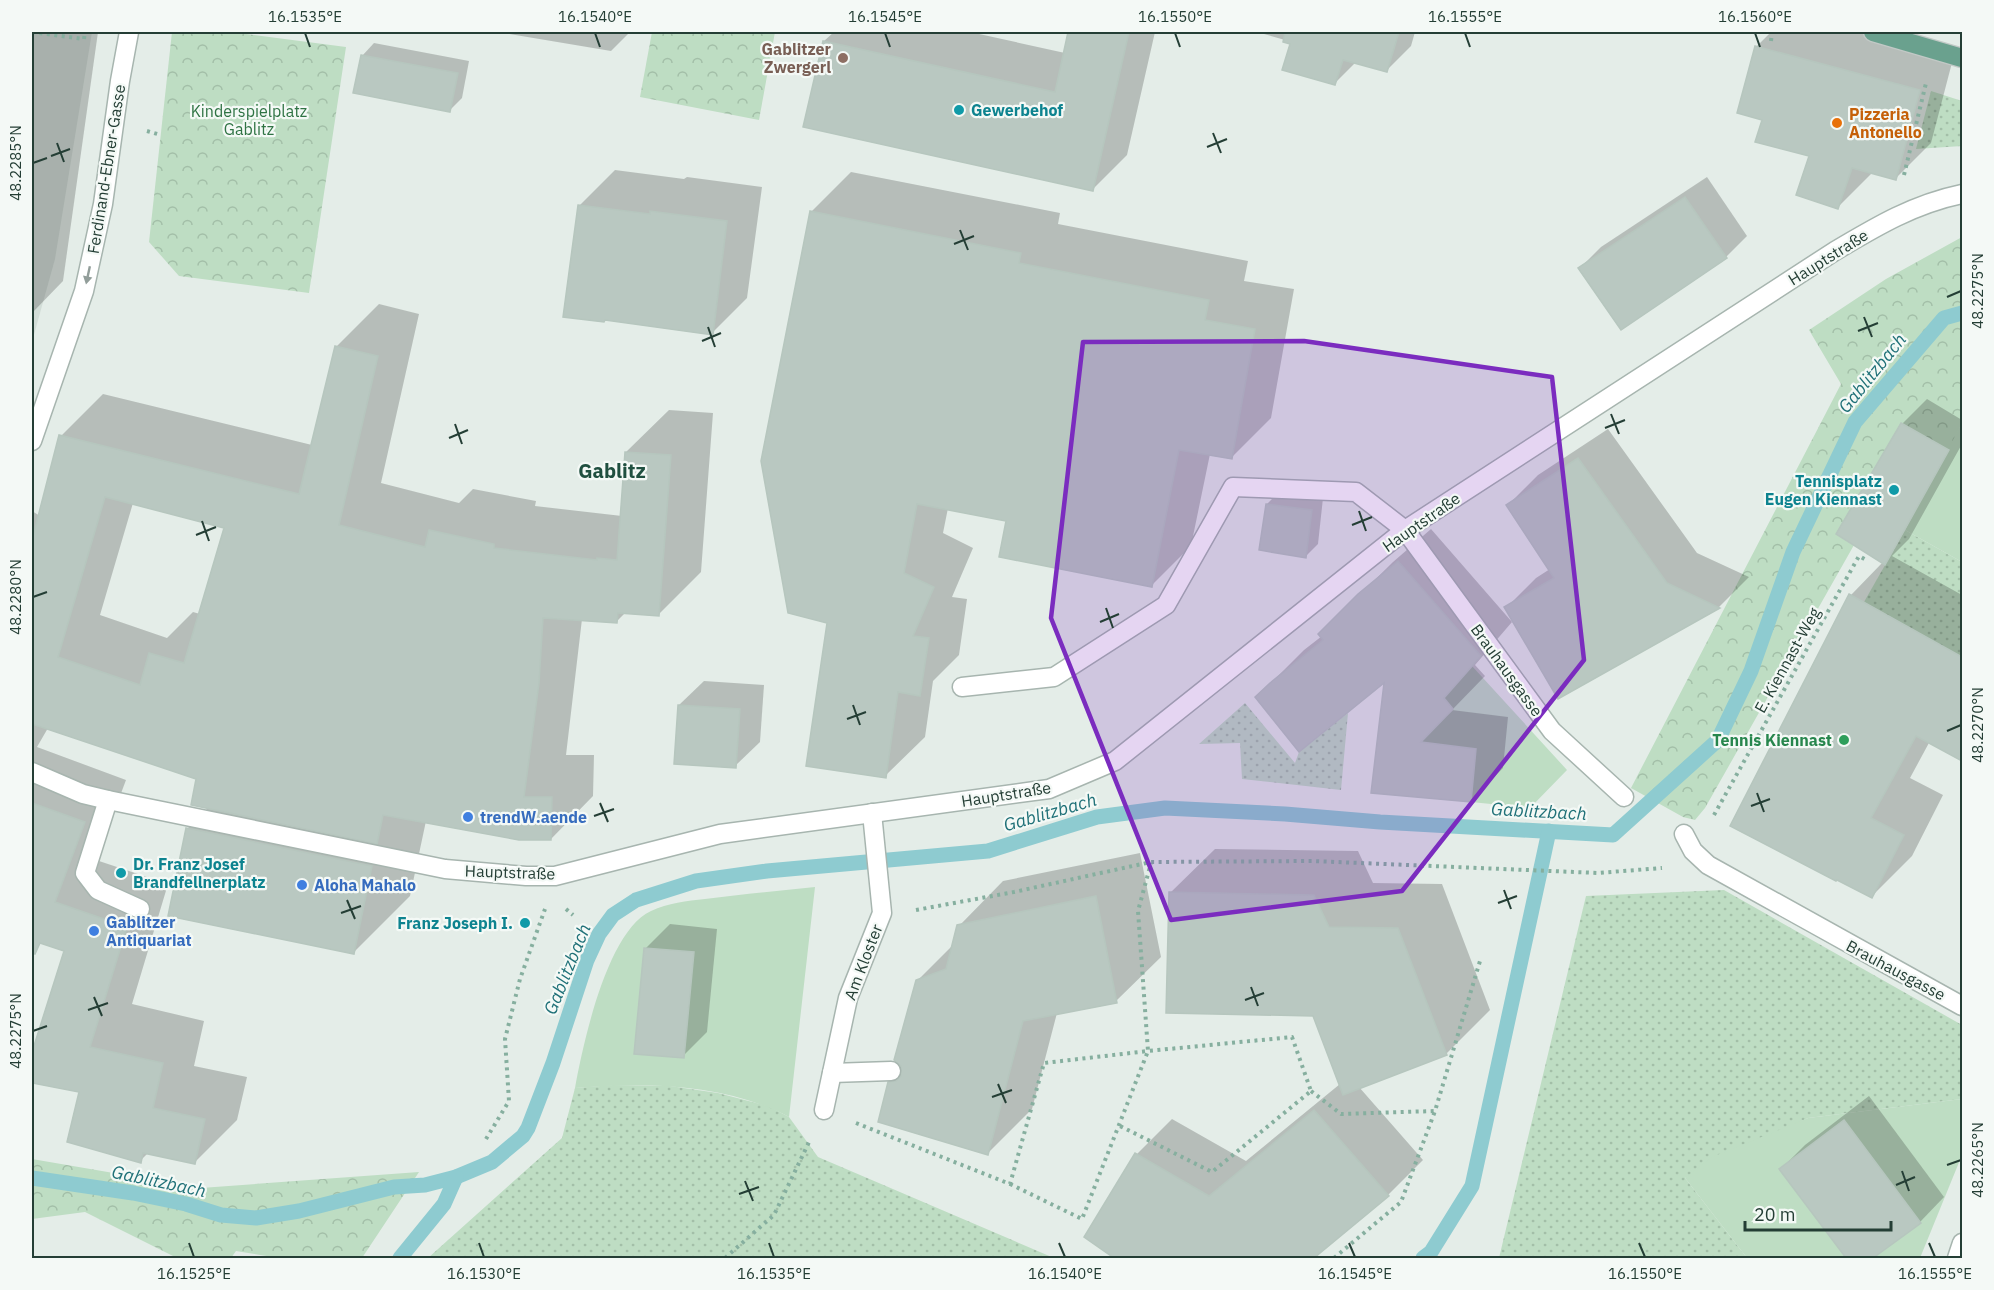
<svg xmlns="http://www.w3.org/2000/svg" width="1994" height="1290" font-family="'IBM Plex Sans',sans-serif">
<defs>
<pattern id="grass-dots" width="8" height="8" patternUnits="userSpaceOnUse" patternTransform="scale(1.5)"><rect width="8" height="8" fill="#beddc3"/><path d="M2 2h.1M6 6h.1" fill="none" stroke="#a3bfa8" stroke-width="1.8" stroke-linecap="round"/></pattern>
<pattern id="forest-crowns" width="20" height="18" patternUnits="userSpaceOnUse" patternTransform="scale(1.5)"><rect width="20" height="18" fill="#beddc3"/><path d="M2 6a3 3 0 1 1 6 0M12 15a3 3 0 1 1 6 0" fill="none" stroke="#a3bfa8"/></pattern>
</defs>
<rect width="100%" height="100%" fill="#e4ede8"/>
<polygon fill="#d2ddd7" points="32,32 92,32 55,259 32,342"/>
<g fill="url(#grass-dots)">
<polygon points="1931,91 1962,101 1962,146 1916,149"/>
<polygon points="1905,530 1962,562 1962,657 1864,602"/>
<polygon points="1245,703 1295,763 1299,752 1348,713 1341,790 1242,779 1240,743 1199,744"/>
<polygon points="1724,890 1962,1025 1962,1099 1808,1118 1685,1178 1747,1258 1499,1258 1586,896"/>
<polygon points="613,1085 670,1086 718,1093 768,1106 789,1117 818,1157 1054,1258 428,1258 562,1138 575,1088"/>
</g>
<g fill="url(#forest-crowns)">
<polygon points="172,32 231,32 346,47 309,293 179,276 149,242"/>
<polygon points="652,32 775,32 759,120 640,97"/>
<polygon points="1962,237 1962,423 1949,450 1901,423 1854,545 1705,808 1695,820 1683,817 1631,788 1841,384 1809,330 1886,279"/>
<polygon points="32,1159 201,1188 419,1172 362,1258 279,1258 236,1251 231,1258 177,1258 85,1212 32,1219"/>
</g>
<g fill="#beddc3">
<polygon points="1962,423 1962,562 1905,530"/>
<polygon points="1472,666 1567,770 1530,808 1471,802 1476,749 1419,742 1453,710 1444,698"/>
<path d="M815,887L789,1117C725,1083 645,1082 575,1088C583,1044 607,931 651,911C668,903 687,901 705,899C741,894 778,891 815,887Z"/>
<polygon points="1962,1099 1962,1155 1920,1258 1747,1258 1685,1178 1712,1157 1808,1118"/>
</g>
<g fill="#0003" fill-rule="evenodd">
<polygon points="32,32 98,32 63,281 32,313"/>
<polygon points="504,32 630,32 611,51 504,33"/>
<polygon points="834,32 970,32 1065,53 1070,32 1155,32 1127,155 1093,189 824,41"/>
<polygon points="1257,32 1415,32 1411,46 1386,71 1356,62 1335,83 1292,42"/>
<polygon points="1771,32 1867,32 1954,55 1931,143 1896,178 1873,172 1838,207 1811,155 1763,119 1739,112 1757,46"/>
<polygon points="374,43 469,61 462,98 450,110 362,56"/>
<polygon points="615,170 684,179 687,177 762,187 747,298 712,333 606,319 580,205"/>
<polygon points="851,172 1060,213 1058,224 1248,261 1244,281 1294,289 1271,418 1232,457 1210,454 1191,546 1152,585 1008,520 948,508 943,533 973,548 952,597 967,599 959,655 933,681 925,737 885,776 829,622 811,212"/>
<polygon points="1707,177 1747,236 1726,257 1580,268 1601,247"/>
<path d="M379,304L419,314L381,483L459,503L473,489L536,501L535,506L622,516L626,452L669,410L713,413L701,572L659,614L626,612L616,622L582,619L566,755H594L593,796L551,839L426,821L410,896L353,953L170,915L188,828L208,808L198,778L48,728L37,747L126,780L96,860L168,884L132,1004L204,1021L194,1066L247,1077L237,1120L195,1162L149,1152L140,1161L81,1091L32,1081V1057L66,950L32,938V511L40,516L61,436L103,394L312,445L336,347ZM133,503L226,527L200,614L193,612L167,638L100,615Z"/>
<polygon points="1927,399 1962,420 1962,444 1909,539 1892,556 1962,595 1962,760 1930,741 1910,778 1943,795 1912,856 1872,896 1851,595 1883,562 1838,533 1902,424"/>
<polygon points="1608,429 1697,553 1749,577 1719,607 1559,697 1506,608 1536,578 1550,569 1508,505 1538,475"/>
<polygon points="1279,492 1323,498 1318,544 1306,556 1267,504"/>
<polygon points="1431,529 1512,622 1475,665 1485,676 1452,710 1508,717 1503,768 1471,801 1373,792 1386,679 1257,697 1304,650 1322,636 1320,634 1393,562"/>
<polygon points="704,681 764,685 760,742 735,766 679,705"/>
<polygon points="1215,849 1358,851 1373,883 1442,884 1490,1010 1446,1054 1359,1087 1423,1160 1388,1195 1311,1258 1117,1258 1086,1237 1137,1154 1172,1119 1246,1161 1340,1084 1314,1014 1170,893"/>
<polygon points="1140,853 1161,957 1116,1001 1057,1013 1032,1109 988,1153 889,1083 902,1070 917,981 954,944 959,926 1003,881"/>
<polygon points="670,924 717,929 707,1032 683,1056 645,949"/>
<polygon points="1869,1096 1944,1197 1920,1222 1870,1258 1848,1258 1781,1169 1805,1145"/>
</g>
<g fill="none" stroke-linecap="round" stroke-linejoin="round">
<g stroke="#8ecbd0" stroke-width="15">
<polyline points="32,1178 133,1193 186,1204 221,1215 256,1218 299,1211 394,1187 425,1185 456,1177 492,1162 523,1136 528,1128 553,1063 587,960 599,934 613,915 636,900 696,881 767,871 988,851 1097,817 1165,808 1285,814 1380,822 1613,835 1718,740 1751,671 1793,552 1855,422 1944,318 1962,313"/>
<polyline points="400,1258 444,1204 456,1177"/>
<polyline points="1423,1258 1431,1252 1472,1186 1549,831"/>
</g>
</g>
<g fill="#b9c8c1" stroke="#b6c6be" stroke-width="1.5" fill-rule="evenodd">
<polygon points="1068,32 1129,32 1093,191 803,127 823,41 1055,92"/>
<polygon points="1285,32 1399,32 1387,72 1343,60 1335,85 1282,70 1290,44 1283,42"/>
<polygon points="1755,46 1920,90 1896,180 1852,168 1838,209 1796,195 1809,156 1755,142 1762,120 1737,113"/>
<polygon points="361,55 458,73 450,112 353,93"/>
<polygon points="1685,197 1727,258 1621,330 1578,268"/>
<polygon points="578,205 650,214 650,211 727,221 713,335 605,320 604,322 563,317"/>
<polygon points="810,211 1021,253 1019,263 1209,300 1205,320 1255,329 1232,459 1179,450 1152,587 999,557 1006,521 917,504 904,573 934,587 913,636 929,638 920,696 898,692 886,778 806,766 827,623 788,613 761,461"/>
<path d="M335,346L378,356L339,525L425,547L429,530L494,544V548L597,560V558L617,560L625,452L671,455L659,616L618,613L617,623L543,618L539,683L524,797H552L551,840H519L383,815L377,844L191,805L196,779L32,724V540L59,435L299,494ZM105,497L224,528L184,663L149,653L140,685L58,657Z"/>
<polygon points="1901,423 1949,450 1885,565 1836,534"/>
<polygon points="1578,458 1667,583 1720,608 1558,699 1504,607 1554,578 1506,505"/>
<polygon points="1266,504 1312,510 1306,558 1259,550"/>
<polygon points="1398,561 1481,656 1444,698 1453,709 1421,742 1476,749 1471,802 1371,793 1384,683 1299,752 1255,697 1270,683 1323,640 1318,634 1358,594"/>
<polygon points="1849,594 1962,657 1962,761 1916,736 1871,818 1904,835 1872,898 1837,880 1836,881 1730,826"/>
<polygon points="678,705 740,709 736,768 674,764"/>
<polygon points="32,803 85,822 55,902 127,927 90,1047 163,1063 153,1108 205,1119 195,1164 143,1153 141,1163 67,1142 79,1092 32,1083 32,1052 64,951 40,943 35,954 32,953"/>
<polygon points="186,828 372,866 354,954 168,916"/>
<polygon points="1169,892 1314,895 1329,927 1398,928 1447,1055 1343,1095 1313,1016 1166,1013"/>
<polygon points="1096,896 1117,1003 1023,1021 988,1155 878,1122 888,1082 896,1081 901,1076 901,1066 894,1060 916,980 946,969 957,925"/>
<polygon points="644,948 694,952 684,1058 634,1054"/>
<polygon points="1314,1110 1389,1196 1314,1258 1114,1258 1084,1237 1135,1153 1209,1196"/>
<polygon points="1844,1120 1921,1223 1873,1258 1846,1258 1779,1169"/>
</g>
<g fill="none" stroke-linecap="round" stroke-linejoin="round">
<g stroke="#a7b5af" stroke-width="21">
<g id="lane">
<polyline points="962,687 1054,677 1166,605 1233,487 1356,492 1405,530"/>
<polyline points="108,800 85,873 98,890 140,909"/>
<polyline points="832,1073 891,1071"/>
</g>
</g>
<g stroke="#a7b5af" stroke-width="21">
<g id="street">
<polyline points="32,441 84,291 103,204 120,81 129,32"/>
<polyline points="1405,530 1552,731 1624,797"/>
<path d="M32,772L83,794L108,800L445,869L526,876H555L720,834L1049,789L1115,761L1405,530L1835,251C1877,226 1914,204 1962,194"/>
<polyline points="1684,834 1693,851 1708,865 1962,1006"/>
<polyline points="824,1110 848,998 882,913 872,813"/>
<polyline points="1957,1258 1962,1243"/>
</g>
</g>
<g stroke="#c2c9c6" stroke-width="21">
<polyline id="primary" points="1873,32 1962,58"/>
</g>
<g stroke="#86af9f" stroke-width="4" stroke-dasharray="3 4.5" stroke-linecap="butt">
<polyline points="32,32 84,39 85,32"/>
<polyline points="1771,41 1772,32"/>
<polyline points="147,131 161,135"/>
<polyline points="1904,175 1926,83"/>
<polyline points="1714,815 1859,556 1868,561"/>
<polyline points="566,909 573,915"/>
<polyline points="916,910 1014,892 1151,862 1313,861 1598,873 1662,868"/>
<polyline points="1311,1091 1341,1114 1435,1111 1480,961"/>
<polyline points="856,1123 1010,1184 1044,1063 1148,1051 1138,911 1151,863"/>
<polyline points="486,1139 509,1101 505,1039 520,979 545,909"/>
<polyline points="1010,1184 1082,1219 1148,1051 1292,1037 1311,1091 1212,1172 1118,1125"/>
<polyline points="725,1258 774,1215 810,1140"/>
<polyline points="1334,1258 1401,1202 1435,1111"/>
</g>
<use href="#lane" stroke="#fff" stroke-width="18"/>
<use href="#street" stroke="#fff" stroke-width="18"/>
<use href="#primary" stroke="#6aa18e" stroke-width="18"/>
</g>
<defs><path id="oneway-solid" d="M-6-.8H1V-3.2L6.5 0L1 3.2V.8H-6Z" transform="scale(1.5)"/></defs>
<use fill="#929e9a" href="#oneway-solid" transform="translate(88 275) rotate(102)"/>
<path fill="#7b2cbf" fill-opacity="0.2" stroke="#7b2cbf" stroke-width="4.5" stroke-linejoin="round" d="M1304,341L1552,377L1584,660L1402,891L1171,920L1051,618L1083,342Z"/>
<path fill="none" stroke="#243e35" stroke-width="2" d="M305,33L310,47M595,33L600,47M885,33L890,47M1175,33L1180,47M1465,33L1470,47M1755,33L1760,47M1213,133L1221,153M57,143L64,162M1207,147L1227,139M51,156L70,149M33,163L47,158M960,230L968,250M954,244L974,236M1947,297L1961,291M1864,317L1872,337M708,327L715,347M1858,331L1878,323M702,341L721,333M1611,414L1619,434M455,424L462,444M1605,428L1625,420M449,438L468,430M1359,511L1366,531M202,521L209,541M1352,525L1372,517M196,535L216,527M33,597L47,592M1106,608L1113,628M1100,622L1119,614M853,705L860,725M847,719L866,712M1947,731L1961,725M1757,793L1764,812M600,803L608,822M1751,806L1770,799M594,816L614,809M1504,890L1511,909M347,900L355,919M1498,903L1517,896M341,913L361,906M1251,987L1258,1006M94,997L102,1016M1245,1000L1264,993M88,1010L108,1003M33,1031L47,1026M998,1084L1006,1103M992,1097L1012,1090M1947,1165L1961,1160M1902,1171L1909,1191M745,1181L753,1201M1896,1185L1915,1177M739,1194L759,1187M189,1243L194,1257M479,1243L484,1257M769,1243L774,1257M1059,1243L1065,1257M1349,1243L1355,1257M1639,1243L1645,1257M1929,1243L1935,1257"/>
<circle fill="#8d6e63" stroke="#f4f9f6" stroke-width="2" cx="843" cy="58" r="6"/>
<g fill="#0f9aa8" stroke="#f4f9f6" stroke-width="2">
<circle cx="959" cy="110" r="6"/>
<circle cx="1894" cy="490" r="6"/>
<circle cx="121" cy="873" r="6"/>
<circle cx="525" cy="923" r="6"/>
</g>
<circle fill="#e8710a" stroke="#f4f9f6" stroke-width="2" cx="1837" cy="123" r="6"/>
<circle fill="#2e9e5b" stroke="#f4f9f6" stroke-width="2" cx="1844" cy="740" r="6"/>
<g fill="#3f7fe0" stroke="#f4f9f6" stroke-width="2">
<circle cx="468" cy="817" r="6"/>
<circle cx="302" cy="885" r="6"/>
<circle cx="94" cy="931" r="6"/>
</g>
<g text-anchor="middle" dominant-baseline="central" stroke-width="4.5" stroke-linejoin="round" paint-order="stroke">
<g font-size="16" font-weight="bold" fill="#785e54" stroke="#f4f9f6" text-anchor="end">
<text x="831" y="49">Gablitzer<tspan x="831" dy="18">Zwergerl</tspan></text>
</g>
<g font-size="16" font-weight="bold" fill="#0d838f" stroke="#f4f9f6" text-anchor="start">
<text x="971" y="110">Gewerbehof</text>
<text x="1882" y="481" text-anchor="end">Tennisplatz<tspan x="1882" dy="18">Eugen Kiennast</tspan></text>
<text x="133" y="864">Dr. Franz Josef<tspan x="133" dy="18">Brandfellnerplatz</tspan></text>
<text x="513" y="923" text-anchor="end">Franz Joseph I.</text>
</g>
<g font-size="16" fill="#2f7344" stroke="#f4f9f6">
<text x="249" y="111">Kinderspielplatz<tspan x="249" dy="18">Gablitz</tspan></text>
</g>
<g font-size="16" font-weight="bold" fill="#c56008" stroke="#f4f9f6" text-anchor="start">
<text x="1849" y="114">Pizzeria<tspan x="1849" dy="18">Antonello</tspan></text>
</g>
<g font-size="16" fill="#243e35" stroke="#f4f9f6">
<text transform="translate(106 169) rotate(-81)">Ferdinand-Ebner-Gasse</text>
<text transform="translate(1828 257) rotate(-32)">Hauptstraße</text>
<text transform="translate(1421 522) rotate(-35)">Hauptstraße</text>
<text transform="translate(1787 660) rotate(-61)">E. Kiennast-Weg</text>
<text transform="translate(1507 670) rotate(54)">Brauhausgasse</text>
<text transform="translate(1006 794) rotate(-9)">Hauptstraße</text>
<text transform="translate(510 872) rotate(2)">Hauptstraße</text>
<text transform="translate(863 962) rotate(-69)">Am Kloster</text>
<text transform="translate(1896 970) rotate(28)">Brauhausgasse</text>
</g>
<g font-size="16" font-weight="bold" fill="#27864d" stroke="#f4f9f6" text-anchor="end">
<text x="1832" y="740">Tennis Kiennast</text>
</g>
<g font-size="16" font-weight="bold" fill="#366cbe" stroke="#f4f9f6" text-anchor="start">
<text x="480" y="817">trendW.aende</text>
<text x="314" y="885">Aloha Mahalo</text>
<text x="106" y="922">Gablitzer<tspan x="106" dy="18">Antiquariat</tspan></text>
</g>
<g font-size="18" font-style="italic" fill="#207178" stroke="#f4f9f6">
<text transform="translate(1872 373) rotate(-51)">Gablitzbach</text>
<text transform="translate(1539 811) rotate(3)">Gablitzbach</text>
<text transform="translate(1050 812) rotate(-16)">Gablitzbach</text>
<text transform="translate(567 969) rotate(-68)">Gablitzbach</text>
<text transform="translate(159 1181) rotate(12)">Gablitzbach</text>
</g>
<g font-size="20" font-weight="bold" fill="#205040" stroke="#f4f9f6">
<text x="612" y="470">Gablitz</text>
</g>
</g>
<rect width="1994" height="1290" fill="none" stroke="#f4f9f6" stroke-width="66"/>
<path d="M1745 1221v9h146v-9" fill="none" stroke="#243e35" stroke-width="3"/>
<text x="1754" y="1221" font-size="18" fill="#243e35" stroke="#f4f9f6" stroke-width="4.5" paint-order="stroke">20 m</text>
<rect x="33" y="33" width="1928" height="1224" fill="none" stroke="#243e35" stroke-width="2"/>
<g font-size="15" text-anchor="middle" fill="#243e35">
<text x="305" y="22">16.1535°E</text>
<text x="595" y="22">16.1540°E</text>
<text x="885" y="22">16.1545°E</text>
<text x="1175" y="22">16.1550°E</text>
<text x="1465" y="22">16.1555°E</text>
<text x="1755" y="22">16.1560°E</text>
<text transform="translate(16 163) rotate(-90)" y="5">48.2285°N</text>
<text transform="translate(1978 291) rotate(-90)" y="5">48.2275°N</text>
<text transform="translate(16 597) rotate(-90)" y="5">48.2280°N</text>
<text transform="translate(1978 725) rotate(-90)" y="5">48.2270°N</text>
<text transform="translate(16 1031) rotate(-90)" y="5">48.2275°N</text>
<text transform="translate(1978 1160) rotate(-90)" y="5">48.2265°N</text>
<text x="194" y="1279">16.1525°E</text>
<text x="484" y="1279">16.1530°E</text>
<text x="774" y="1279">16.1535°E</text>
<text x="1065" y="1279">16.1540°E</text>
<text x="1355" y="1279">16.1545°E</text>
<text x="1645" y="1279">16.1550°E</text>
<text x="1935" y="1279">16.1555°E</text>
</g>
</svg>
